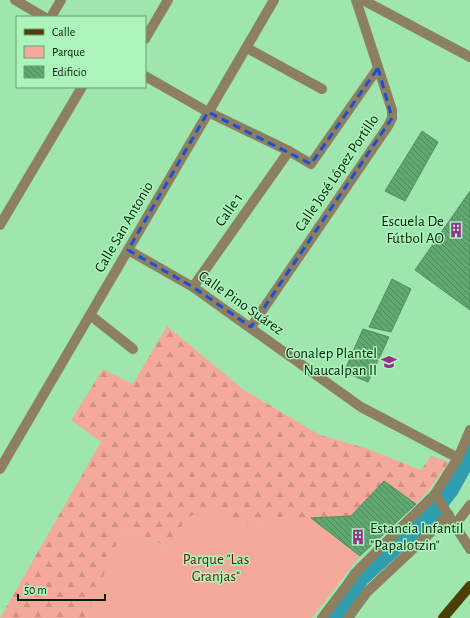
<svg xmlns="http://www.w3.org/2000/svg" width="470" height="618" font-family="'Alegreya Sans',sans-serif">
<defs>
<pattern id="forest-firs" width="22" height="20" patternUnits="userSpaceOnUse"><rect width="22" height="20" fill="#f5a99b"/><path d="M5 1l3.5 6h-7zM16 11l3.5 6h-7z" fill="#d09184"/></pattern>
<pattern id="building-back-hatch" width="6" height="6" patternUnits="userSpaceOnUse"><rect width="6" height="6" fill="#61a772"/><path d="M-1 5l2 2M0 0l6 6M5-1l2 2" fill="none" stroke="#4e885c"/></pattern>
</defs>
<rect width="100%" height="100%" fill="#9fe6ae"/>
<polygon fill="url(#forest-firs)" points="167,326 244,390 320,435 365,448 421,470 431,456 449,462 428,491 416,504 384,482 351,516 240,523 206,508 186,519 170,548 124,528 86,618 0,618 101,442 71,420 103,369 133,384"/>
<polygon fill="#f5a99b" points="206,508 240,523 311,518 360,556 312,618 86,618 123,528 170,548 186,519"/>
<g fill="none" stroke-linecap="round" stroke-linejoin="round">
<polyline stroke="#2e9eb0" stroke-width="21" points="332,618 359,577 393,546 426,518 449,488 470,450"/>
</g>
<g fill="url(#building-back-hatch)" stroke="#4b915d">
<polygon points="422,131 438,142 405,201 385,191"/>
<polygon points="470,191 470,310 415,270"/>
<polygon points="392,279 411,289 391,332 369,327"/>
<polygon points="363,329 389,337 368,382 344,372"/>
<polygon points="384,481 416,504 360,556 311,518 351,516"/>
</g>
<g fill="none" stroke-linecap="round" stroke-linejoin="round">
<g stroke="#8c8061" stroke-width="10">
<polyline points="15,0 44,17"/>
<polyline points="363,0 470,57"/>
<polyline points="51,17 61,0"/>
<polyline points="145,39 168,0"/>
<polyline points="247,48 322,89"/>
<polyline points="145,76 208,112 289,151 311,164 378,68"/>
<polyline points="0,225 82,87"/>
<polyline points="128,250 193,287 361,407 458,458"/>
<polyline points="193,287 289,151"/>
<polyline points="90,315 133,349"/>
<polyline points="251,327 388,126 392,118 392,110 356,0"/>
<polyline points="0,469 274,0"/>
<polyline points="435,494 470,549"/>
<polyline points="455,525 470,505"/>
<polyline points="322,618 360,568 435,494 458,458 470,430"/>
<polyline points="348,618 367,592 449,515"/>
</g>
<polyline stroke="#4e3e06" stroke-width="10" points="443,618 470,586"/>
</g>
<path fill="none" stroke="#1d4ed8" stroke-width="3" stroke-dasharray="8 5" stroke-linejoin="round" d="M378,68L392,118L251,327L193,287L128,250L208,112L311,164Z"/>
<defs>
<g id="building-bare" transform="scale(1.2)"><path d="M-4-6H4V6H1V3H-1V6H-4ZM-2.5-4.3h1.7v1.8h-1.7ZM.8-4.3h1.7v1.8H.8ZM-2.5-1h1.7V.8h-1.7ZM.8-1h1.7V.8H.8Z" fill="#992f92" stroke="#acf4bb" stroke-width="2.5" paint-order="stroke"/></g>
<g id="school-bare" transform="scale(1.2)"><path d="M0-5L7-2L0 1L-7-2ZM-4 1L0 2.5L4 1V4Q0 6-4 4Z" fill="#992f92" stroke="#acf4bb" stroke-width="2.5" paint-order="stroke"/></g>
</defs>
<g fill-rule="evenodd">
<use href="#building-bare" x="456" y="230"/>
<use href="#school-bare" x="389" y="362"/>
<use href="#building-bare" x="358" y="537"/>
</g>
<g text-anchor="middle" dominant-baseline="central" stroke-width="3" stroke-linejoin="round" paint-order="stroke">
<g font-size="15" fill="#04210c" stroke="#acf4bb">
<text transform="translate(337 173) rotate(-56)">Calle José López Portillo</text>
<text transform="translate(229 210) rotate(-55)">Calle 1</text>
<text transform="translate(124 227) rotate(-60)">Calle San Antonio</text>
<text transform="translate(241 303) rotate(35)">Calle Pino Suárez</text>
</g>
<g font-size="15" fill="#04210c" stroke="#acf4bb" text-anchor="end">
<text x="444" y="221">Escuela De<tspan x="444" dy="17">Fútbol AO</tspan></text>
<text x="377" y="353">Conalep Plantel<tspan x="377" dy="17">Naucalpan II</tspan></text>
<text x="370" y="528" text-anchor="start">Estancia Infantil<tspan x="370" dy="17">"Papalotzin"</tspan></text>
</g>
<g font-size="15" fill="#72140a" stroke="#acf4bb">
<text x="216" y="559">Parque "Las<tspan x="216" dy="17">Granjas"</tspan></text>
</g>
</g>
<rect x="16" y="16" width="130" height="72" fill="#acf4bb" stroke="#69a075"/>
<rect x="24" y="29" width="20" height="6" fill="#4e3e06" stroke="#69a075"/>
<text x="52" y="36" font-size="12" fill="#04210c">Calle</text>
<rect x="24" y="46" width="20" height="12" fill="#f5a99b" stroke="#69a075"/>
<text x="52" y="56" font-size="12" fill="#04210c">Parque</text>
<rect x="24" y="66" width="20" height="12" fill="url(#building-back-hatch)" stroke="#69a075"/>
<text x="52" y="76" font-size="12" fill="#04210c">Edificio</text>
<path d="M18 594v6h87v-6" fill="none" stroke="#04210c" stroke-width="2"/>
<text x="24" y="594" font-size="12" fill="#04210c" stroke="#acf4bb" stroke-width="3" paint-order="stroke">50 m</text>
</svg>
